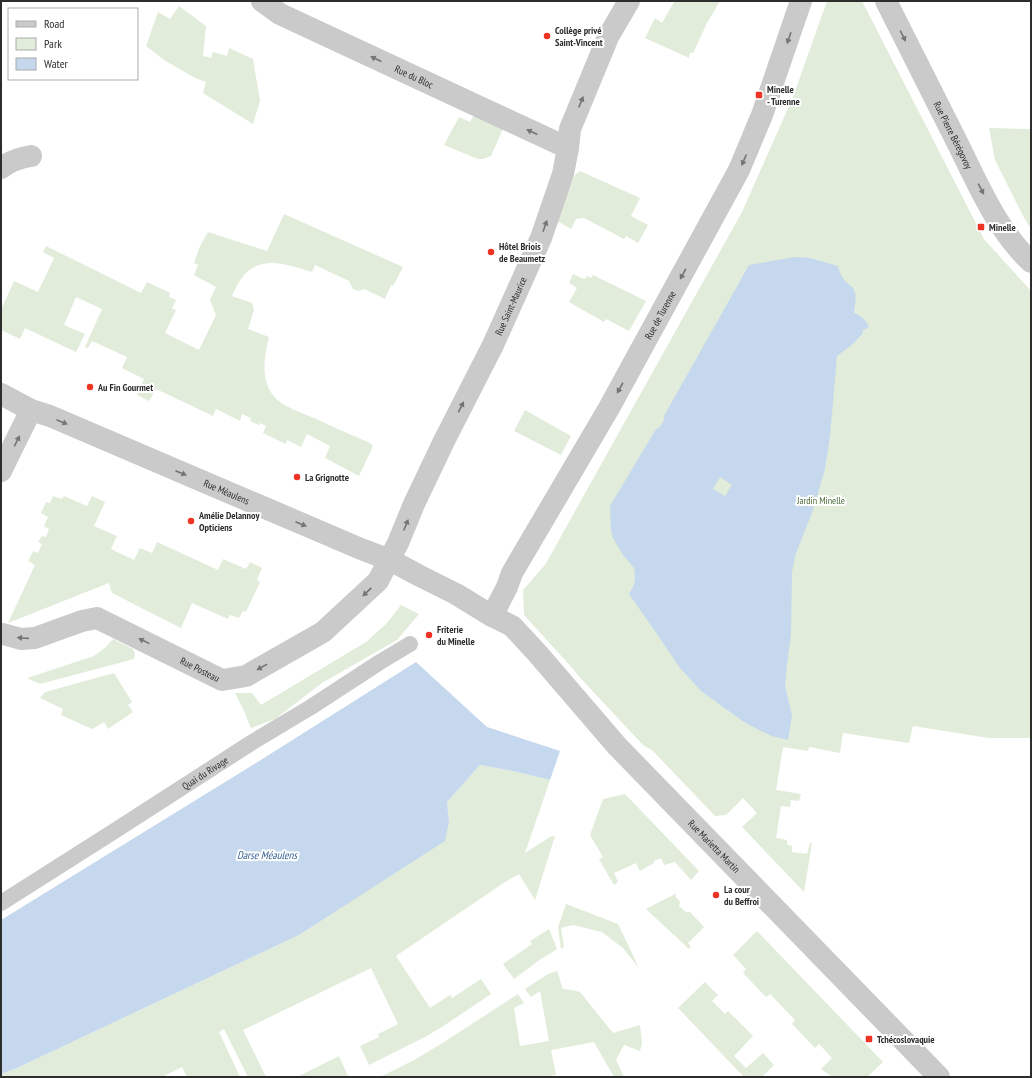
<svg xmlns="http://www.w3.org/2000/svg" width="1032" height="1078" font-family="'PT Sans Narrow',sans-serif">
<rect width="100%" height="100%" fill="#fff"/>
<g fill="#e1ecda">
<polygon points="676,1 720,1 707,23 693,53 690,53 689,58 645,38 655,18 662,23 674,2"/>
<polygon points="827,1 862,1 984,239 1031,291 1031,738 989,738 913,726 909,743 843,733 840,753 809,747 808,751 783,747 776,790 801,794 799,801 791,800 790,807 781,806 776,838 787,840 787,845 792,846 792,852 807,854 810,843 812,843 804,892 742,827 757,813 743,798 726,815 715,816 652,750 643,745 585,683 565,660 524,615 523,590 545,565 742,212 793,97"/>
<polygon points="179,6 206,26 203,56 211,58 213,52 227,56 229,48 253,59 260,101 253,124 203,93 206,82 195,78 164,60 146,46 158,12 170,19"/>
<polygon points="474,115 503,129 491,156 483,159 478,159 444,145 459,117 470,122"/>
<polygon points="989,128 1031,129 1031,229 1023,216 995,160"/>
<polygon points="580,171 640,198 631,216 648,225 638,243 626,236 624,239 584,218 576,219 571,229 557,221 575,175"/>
<path d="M284,214L403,267L393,286L391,285L385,299L364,289L358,291L353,289L349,281L315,265L312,272C290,266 263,254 244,275C239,281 235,289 232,296L252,303L254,310L248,329L269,337C263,360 259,389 283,404C293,410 304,414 314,418C333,427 352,435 370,443L373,446L359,476L325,458L330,446L307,434L301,447L287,440L286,444L263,433L266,426L260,423L259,425L250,421L251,418L242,414L240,421L216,409L213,416L156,389L149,401L137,395L144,379L122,368L127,357L92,341L88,348L85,347L102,309L76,297L64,325L85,334L76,352L25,328L20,339L1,330L2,318L1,310L14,281L38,292L54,258L43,252L46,246L141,293L147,282L170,293L169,297L176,300L172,308L176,310L165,333L199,350L216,315L210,300L216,287L194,275L198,265L194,263L200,246L208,232L267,251Z"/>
<polygon points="573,274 581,278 585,279 587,276 591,278 593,275 646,301 629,331 606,319 604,322 569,302 577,288 569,283"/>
<polygon points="525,410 571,436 561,455 514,431"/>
<polygon points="53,496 62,499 64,496 87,506 92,496 105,502 94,526 117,536 111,549 134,560 140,548 152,553 157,542 218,570 223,559 246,569 250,562 262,568 257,580 260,582 246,612 243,611 239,618 230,615 228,619 192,603 181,628 112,593 109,583 8,623 35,565 28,561 33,551 38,553 42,544 38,542 42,536 46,537 49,529 44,526 48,517 41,513 46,502 50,503"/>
<polygon points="401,605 419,614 397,640 322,683 275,719 251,728 244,711 235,693 252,693 261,705 366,642 387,623"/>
<polygon points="113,639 133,649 135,654 134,659 40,684 27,678 94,656 106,647"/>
<polygon points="114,673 132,702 128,705 133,712 108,729 104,722 92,729 61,715 63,709 40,698 45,692"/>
<polygon points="480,765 513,771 550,780 525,853 550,837 555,836 535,900 519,874 505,882 396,956 430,1008 450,995 452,998 481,979 491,994 445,1025 425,1037 369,1065 360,1046 379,1037 378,1034 398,1024 371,968 243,1030 266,1077 248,1077 224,1029 219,1032 240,1077 187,1077 182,1067 162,1077 1,1077 1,1074 17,1068 299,935 444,841 449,822 447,802"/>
<polygon points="625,794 699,871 691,880 675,862 664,865 661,858 654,861 654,863 640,871 636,863 614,873 618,882 614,885 599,859 603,857 590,835 603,799"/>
<polygon points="677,893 675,896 680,902 679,906 686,912 690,912 704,927 688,943 691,947 689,949 646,909"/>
<polygon points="566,904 618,924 639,968 623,948 602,932 573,925 561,928 564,947 561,949 558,927"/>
<polygon points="549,929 557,949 541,959 514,979 503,964 532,944 530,941"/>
<polygon points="757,931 883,1062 867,1077 832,1077 821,1069 832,1058 819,1044 815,1048 792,1024 795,1020 770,994 766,997 743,973 746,969 733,955"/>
<polygon points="557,971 563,989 572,990 580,992 613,1033 640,1025 642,1043 640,1051 624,1045 616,1060 624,1077 614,1077 594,1042 551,1050 556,1075 540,1077 380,1077 414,1060 441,1044 518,994 524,1003 514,1008 520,1046 549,1041 540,991 531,997 525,989 548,974"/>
<polygon points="705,982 718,995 712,1001 725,1014 728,1011 753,1036 734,1056 746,1068 763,1053 774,1065 762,1077 744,1077 678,1008"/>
<polygon points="339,1056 348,1076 345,1077 297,1077"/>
</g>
<g fill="#c5d8ed" fill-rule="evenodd">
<path d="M795,257L810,258L838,266C839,271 841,276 845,281C849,285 854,287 855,293C857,300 854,306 854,313C861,315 866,321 869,327L863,330V333L854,343L837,356L830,436L825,469L813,510L795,556L792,572L791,635L787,664L785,686L792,715L788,740L772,736L759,730L744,722L701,691L680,668L659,637L629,594L634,585L635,577L634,568L629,562L623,555L613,538L611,530L610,506L656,429L659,428L664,420V416L749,265ZM720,477L732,485L725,496L713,489Z"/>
<polygon points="416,662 487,727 560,751 550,780 513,771 480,765 447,802 449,822 445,841 299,935 17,1068 1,1074 1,920 256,763"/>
</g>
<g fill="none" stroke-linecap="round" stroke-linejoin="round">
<path stroke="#cacaca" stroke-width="16" id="s1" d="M1,903L116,830L251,743L311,707L380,662L410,644"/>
<g stroke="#cacaca" stroke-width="22">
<path id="s2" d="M262,1L280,14L568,148"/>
<path d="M1,168C10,161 19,158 31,156"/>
<polyline points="1,471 31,410"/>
<path id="s3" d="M3,634L21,639L35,638L82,621L97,618L222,680L246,676L323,632L378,581L398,543L414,504L444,441L493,345L541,238L563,174L568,148L570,129L608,37L629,1"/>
</g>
<g stroke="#cacaca" stroke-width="22">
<path id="s4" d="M886,1C909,47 933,94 956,140C977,182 996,229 1031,262"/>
<path id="s5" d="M1,394L31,410L50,416L361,549L390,560L420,576L456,594L492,616L512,626L538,654L617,746L939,1077"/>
<path id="s6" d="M492,616L507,587L512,573L609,408L739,170L762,115L801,1"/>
</g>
</g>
<defs><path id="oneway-solid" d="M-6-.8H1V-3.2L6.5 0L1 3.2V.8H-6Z"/></defs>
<g fill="#747474">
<use href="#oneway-solid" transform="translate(903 36) rotate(63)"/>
<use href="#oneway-solid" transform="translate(789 38) rotate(109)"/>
<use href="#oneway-solid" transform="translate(376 59) rotate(-155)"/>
<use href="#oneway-solid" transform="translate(581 102) rotate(-67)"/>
<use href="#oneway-solid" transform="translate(532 132) rotate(-155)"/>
<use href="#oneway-solid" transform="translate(744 160) rotate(113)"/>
<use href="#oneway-solid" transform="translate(981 189) rotate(62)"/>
<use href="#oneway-solid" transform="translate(545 226) rotate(-71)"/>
<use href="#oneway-solid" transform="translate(683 274) rotate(119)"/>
<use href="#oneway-solid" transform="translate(620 388) rotate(119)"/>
<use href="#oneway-solid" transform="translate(461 407) rotate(-63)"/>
<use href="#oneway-solid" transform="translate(62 422) rotate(23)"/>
<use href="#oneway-solid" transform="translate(17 441) rotate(-63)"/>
<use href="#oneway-solid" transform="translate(181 473) rotate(23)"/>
<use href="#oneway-solid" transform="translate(301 524) rotate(23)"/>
<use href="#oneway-solid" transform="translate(406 525) rotate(-68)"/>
<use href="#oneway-solid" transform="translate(367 592) rotate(137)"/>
<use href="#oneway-solid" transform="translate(23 638) rotate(-176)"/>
<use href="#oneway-solid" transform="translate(144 641) rotate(-154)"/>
<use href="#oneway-solid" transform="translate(262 667) rotate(151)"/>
</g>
<g fill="#ef3325" stroke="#fff" stroke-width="1.5">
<circle cx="547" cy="36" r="4"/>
<rect x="755" y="91" width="8" height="8" rx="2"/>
<rect x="977" y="223" width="8" height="8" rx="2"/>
<circle cx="491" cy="252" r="4"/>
<circle cx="90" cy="387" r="4"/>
<circle cx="297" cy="477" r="4"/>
<circle cx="191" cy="521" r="4"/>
<circle cx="429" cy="635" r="4"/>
<circle cx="716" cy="895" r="4"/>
<rect x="865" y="1035" width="8" height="8" rx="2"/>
</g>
<g text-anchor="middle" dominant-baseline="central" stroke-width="4" stroke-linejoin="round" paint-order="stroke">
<g font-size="10" font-weight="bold" fill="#2d2d2d" stroke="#fff" text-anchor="start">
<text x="555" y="30">Collège privé<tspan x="555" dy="12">Saint-Vincent</tspan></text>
<text x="767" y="89">Minelle<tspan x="767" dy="12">- Turenne</tspan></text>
<text x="989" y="227">Minelle</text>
<text x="499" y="246">Hôtel Briois<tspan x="499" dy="12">de Beaumetz</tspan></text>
<text x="98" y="387">Au Fin Gourmet</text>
<text x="305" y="477">La Grignotte</text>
<text x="199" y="515">Amélie Delannoy<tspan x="199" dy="12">Opticiens</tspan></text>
<text x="437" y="629">Friterie<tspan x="437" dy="12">du Minelle</tspan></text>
<text x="724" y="889">La cour<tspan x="724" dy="12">du Beffroi</tspan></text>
<text x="877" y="1039">Tchécoslovaquie</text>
</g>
<g font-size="10" fill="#2d2d2d" stroke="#fff">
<text stroke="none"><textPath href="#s2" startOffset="170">Rue du Bloc</textPath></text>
<text stroke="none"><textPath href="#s4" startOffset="150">Rue Pierre Bérégovoy</textPath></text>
<text stroke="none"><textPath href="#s3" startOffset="731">Rue Saint-Maurice</textPath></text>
<text stroke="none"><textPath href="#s6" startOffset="345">Rue de Turenne</textPath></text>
<text stroke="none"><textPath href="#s5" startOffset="246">Rue Méaulens</textPath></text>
<text stroke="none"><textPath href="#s3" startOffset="213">Rue Posteau</textPath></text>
<text stroke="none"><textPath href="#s1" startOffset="242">Quai du Rivage</textPath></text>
<text stroke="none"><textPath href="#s5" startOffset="861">Rue Marietta Martin</textPath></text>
</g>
<g font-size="10" fill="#496b38" stroke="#fff">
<text x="821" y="500">Jardin Minelle</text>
</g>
<g font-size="11" font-style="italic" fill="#376394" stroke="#fff">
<text x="267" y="855">Darse Méaulens</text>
</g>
</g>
<rect width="1032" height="1078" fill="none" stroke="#2d2d2d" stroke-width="4"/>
<rect x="8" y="8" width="130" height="72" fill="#ffffff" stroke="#ababab"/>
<rect x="16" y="21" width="20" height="6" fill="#cacaca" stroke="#ababab"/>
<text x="44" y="28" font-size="12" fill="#2d2d2d">Road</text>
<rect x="16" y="38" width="20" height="12" fill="#e1ecda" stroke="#ababab"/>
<text x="44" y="48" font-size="12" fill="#2d2d2d">Park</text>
<rect x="16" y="58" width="20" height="12" fill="#c5d8ed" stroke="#ababab"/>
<text x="44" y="68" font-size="12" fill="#2d2d2d">Water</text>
</svg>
